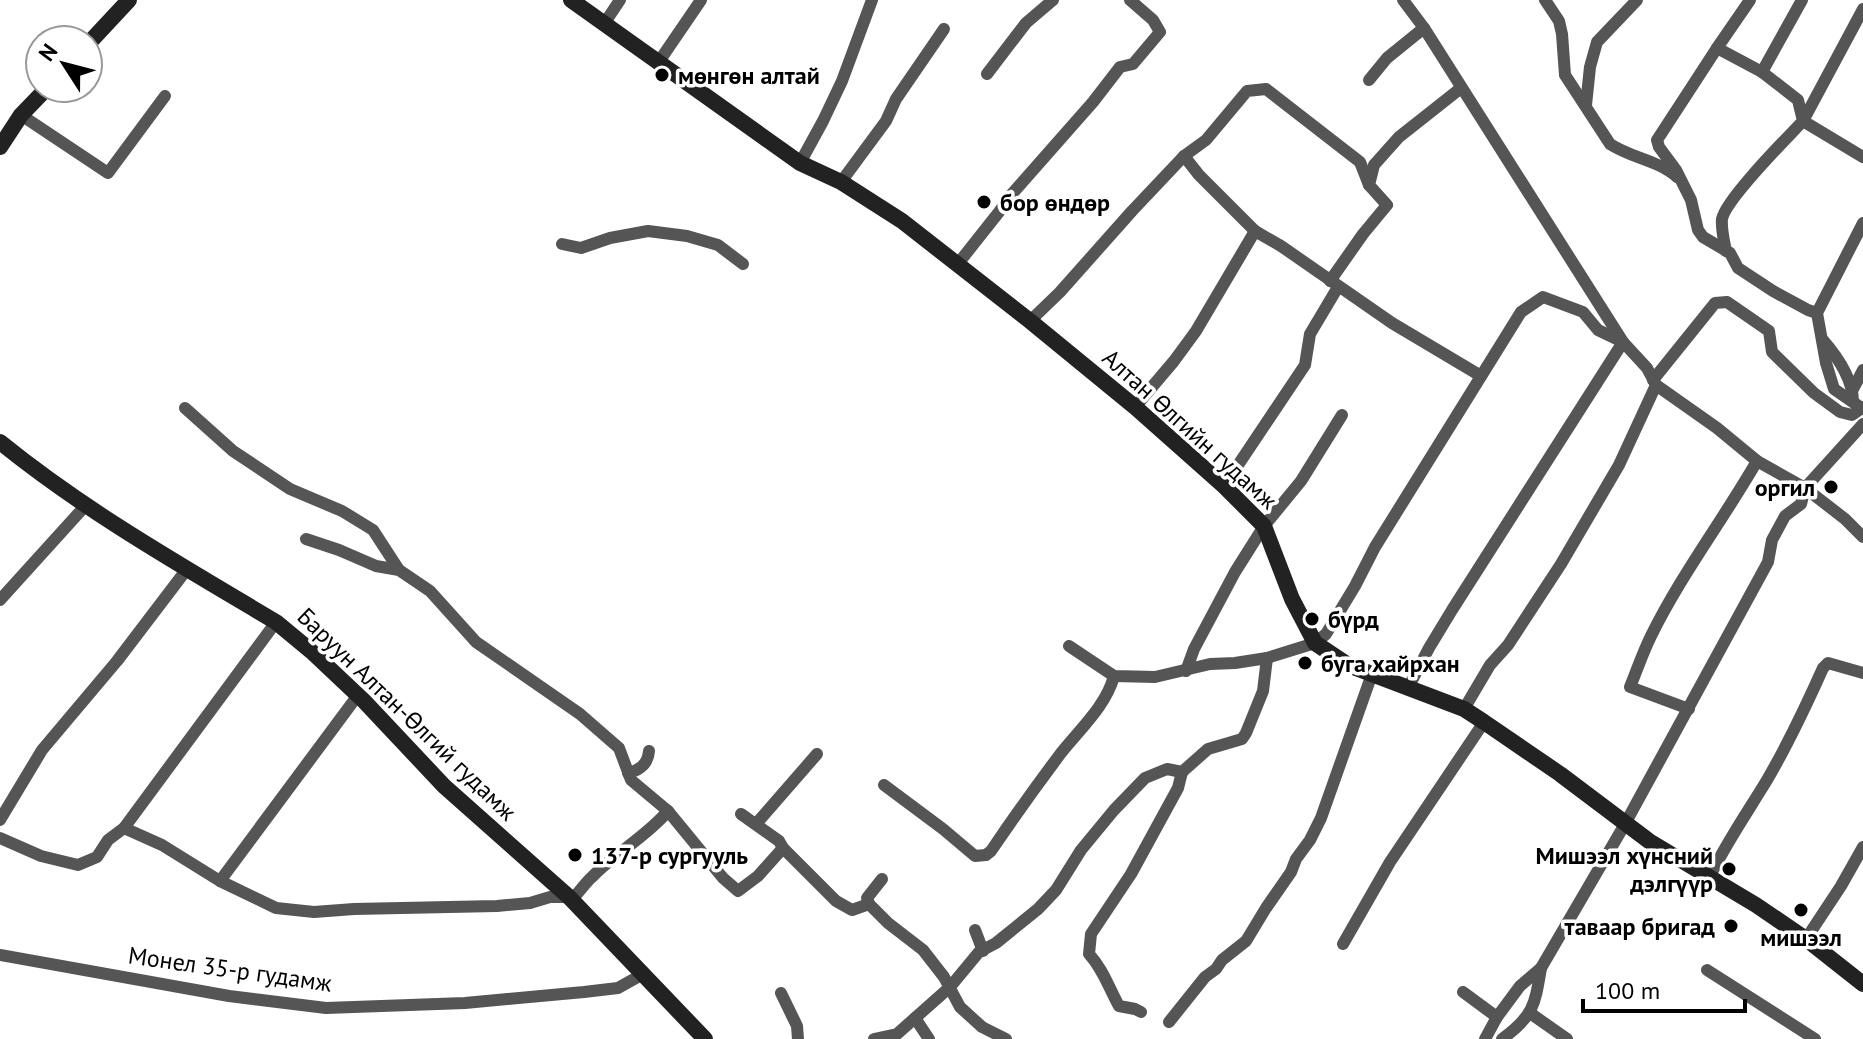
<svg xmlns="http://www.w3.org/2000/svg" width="1863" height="1039" font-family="'PT Sans',sans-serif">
<rect width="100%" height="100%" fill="#fff"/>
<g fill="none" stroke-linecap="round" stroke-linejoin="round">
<g stroke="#555" stroke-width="12">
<polyline points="1403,0 1424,28 1623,342 1647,368 1656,385 1717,428 1757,461 1805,488 1845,519 1863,537"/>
<path d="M1545,0L1559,21L1562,34L1565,75L1610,144C1631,158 1658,160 1677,177"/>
<polyline points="1863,9 1803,121 1863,157"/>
<polyline points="604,24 620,0"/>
<polyline points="1717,48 1661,134 1657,140 1659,147 1676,170 1691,200 1698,230 1703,237 1730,253 1738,268 1773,291 1808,310 1817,313"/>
<polyline points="658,63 701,0"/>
<polyline points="1762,72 1802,0"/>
<polyline points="987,74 1026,23 1053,0"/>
<polyline points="1369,80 1387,58 1424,28"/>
<polyline points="1586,105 1590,67 1597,42 1637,0"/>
<polyline points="21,115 108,173 165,96"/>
<polyline points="1184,156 1199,175 1255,231 1281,246 1392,323 1481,376"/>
<polyline points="800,163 823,121 842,81 872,0"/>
<polyline points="841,182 886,121 896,99 944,29"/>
<polyline points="1863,223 1817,313 1826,363 1834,389 1863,409"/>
<polyline points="562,244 581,248 610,238 648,231 687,236 718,245 743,264"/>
<path d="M1726,251C1724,241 1721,229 1722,219C1726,199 1786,139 1803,121L1798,100L1762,72L1717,48L1750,0"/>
<polyline points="957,265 999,212 1011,195 1093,102 1120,67 1133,64 1160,32 1153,20 1130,0"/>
<polyline points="1330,281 1363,234 1387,205 1369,185 1374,165 1399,137 1461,88"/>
<polyline points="1030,321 1060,292 1132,211 1184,156 1206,140 1247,91 1266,89 1360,162 1369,185"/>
<path d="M1822,339C1837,356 1853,378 1853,402"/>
<polyline points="1653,380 1715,303 1727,302 1769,331 1772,352 1814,393 1840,412 1852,415 1863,407"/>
<polyline points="1853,389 1863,370"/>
<polyline points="1135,407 1174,361 1196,331 1255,231"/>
<polyline points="185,408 233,451 290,489 342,511 373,530 399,570"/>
<polyline points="1224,486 1305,365 1310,334 1338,287"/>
<polyline points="306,539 339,550 376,566 399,570 430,591 476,642 580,714 619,748 631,780 668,811"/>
<polyline points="0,600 86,505"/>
<polyline points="1069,646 1114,676 1155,677 1210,664 1235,663 1267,658 1315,643 1326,634 1355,586 1375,547 1521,312 1543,297 1583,312 1598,330 1623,342 1452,610 1429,648 1408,688"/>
<polyline points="1186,671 1194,649 1235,572 1264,526 1301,481 1342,415"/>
<polyline points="1464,709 1490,665 1508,645 1561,564 1619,465 1656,385"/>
<path d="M1689,709L1630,687C1637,670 1643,652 1651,636C1681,575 1723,520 1757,461"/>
<path d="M628,773C640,770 648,764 649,751"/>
<path d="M884,785L943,829L975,856L986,855L991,851C1014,817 1037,785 1061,753C1080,729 1106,706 1114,676"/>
<polyline points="741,814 779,841 783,848 836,901 852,910 869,904 888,923 923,950 944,977 960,1007 982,1027 1006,1039"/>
<polyline points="0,820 42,750 117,661 187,569"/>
<polyline points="756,824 817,754"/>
<polyline points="124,828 276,622"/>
<polyline points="0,838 41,856 78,865 97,857 108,840 124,828 162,845 220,881 276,908 314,912 354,909 497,906 530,903 550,897 569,897"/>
<path d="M1709,878C1726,843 1747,813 1767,780C1788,744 1806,706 1823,668L1828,663L1863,673"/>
<polyline points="220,881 358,695"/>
<path d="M571,900C579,893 584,884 592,877C615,853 646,837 668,811L723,878L738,891L758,876L783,848"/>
<polyline points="869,904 867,898 882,879"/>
<polyline points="975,930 983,951"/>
<polyline points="1806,939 1841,886 1863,847"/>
<polyline points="1343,944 1390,862 1484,722"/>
<polyline points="0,955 229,996 326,1008 465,1003 584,992 618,988 643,974"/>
<polyline points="1707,970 1815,1039"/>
<polyline points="1463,992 1497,1017"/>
<polyline points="781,993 797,1026 798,1039"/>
<path d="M1141,1012L1135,1009L1119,1006C1109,988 1103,969 1089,954L1091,934L1131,874L1178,788L1182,772"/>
<polyline points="1530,1013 1567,1039"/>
<polyline points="915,1018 929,1039"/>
<polyline points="1169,1022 1205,977 1216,969 1222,960 1246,941 1266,908 1291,872 1296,859 1310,840 1321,818 1372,674"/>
<polyline points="874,1039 897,1034 950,987 979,952 996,943 1038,909 1056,890 1081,850 1114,810 1145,778 1167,769 1182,772 1208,749 1242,739 1246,733 1263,691 1267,658"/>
<polyline points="1485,1039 1497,1017 1520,986 1541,968 1625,824 1768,562 1772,540 1785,516 1801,504 1805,488 1863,424"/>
<path d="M1502,1039C1534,1016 1535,1004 1541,968"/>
</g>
<g stroke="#222" stroke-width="16">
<polyline points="571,0 800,163 841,182 902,221 1030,321 1135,407 1224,486 1264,526 1292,599 1315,643 1348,665 1464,709 1484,722 1560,774 1649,841 1756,905 1806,939 1863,984"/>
<polyline points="88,44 129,0"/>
<polyline points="0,147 21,115 47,88"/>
<path d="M0,442C85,511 182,566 276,622L311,651L364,701L444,786L569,897L705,1039"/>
</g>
</g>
<g fill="#000" stroke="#fff" stroke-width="3">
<circle cx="662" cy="75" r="8"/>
<circle cx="984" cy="202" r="8"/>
<circle cx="1831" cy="487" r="8"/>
<circle cx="1312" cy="619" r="8"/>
<circle cx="1305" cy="663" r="8"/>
<circle cx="575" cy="855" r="8"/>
<circle cx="1729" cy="869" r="8"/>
<circle cx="1801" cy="910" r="8"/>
<circle cx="1731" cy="926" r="8"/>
</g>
<g text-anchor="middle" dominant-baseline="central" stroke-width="7" stroke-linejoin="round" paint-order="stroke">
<g font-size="24" font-weight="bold" fill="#000" stroke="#fff" text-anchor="start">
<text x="678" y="75">мөнгөн алтай</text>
<text x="1000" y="202">бор өндөр</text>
<text x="1815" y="487" text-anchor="end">оргил</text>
<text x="1328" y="619">бүрд</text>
<text x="1321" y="663">буга хайрхан</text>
<text x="591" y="855">137-р сургууль</text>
<text x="1713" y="855" text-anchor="end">Мишээл хүнсний<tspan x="1713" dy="28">дэлгүүр</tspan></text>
<text x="1715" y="926" text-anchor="end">таваар бригад</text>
<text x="1801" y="937" text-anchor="middle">мишээл</text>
</g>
<g font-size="24" fill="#000" stroke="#fff">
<text transform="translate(1190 429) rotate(42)">Алтан Өлгийн гудамж</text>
<text transform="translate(407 714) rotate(44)">Баруун Алтан-Өлгий гудамж</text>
<text transform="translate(230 969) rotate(8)">Монел 35-р гудамж</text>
</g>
</g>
<g transform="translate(64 64) rotate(306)"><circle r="38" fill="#ffffff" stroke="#999999" stroke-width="2"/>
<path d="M0-6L14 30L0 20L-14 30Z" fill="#000000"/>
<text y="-12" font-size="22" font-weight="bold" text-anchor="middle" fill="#000000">N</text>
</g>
<path d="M1583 999v12h162v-12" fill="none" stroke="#000000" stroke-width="4"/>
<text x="1595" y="999" font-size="24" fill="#000000" stroke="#ffffff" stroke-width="6" paint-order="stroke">100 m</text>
</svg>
